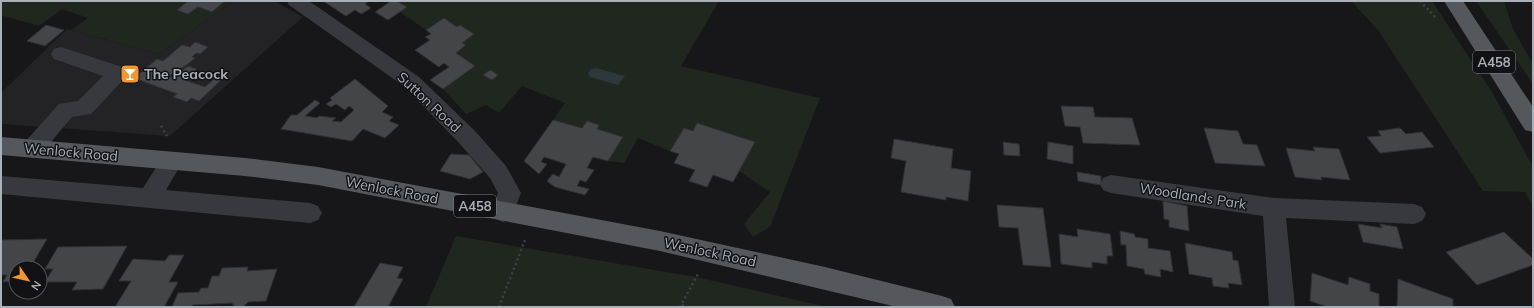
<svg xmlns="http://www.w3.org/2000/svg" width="1534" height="308" font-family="Mulish,sans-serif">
<rect width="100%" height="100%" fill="#171719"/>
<polygon fill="#232326" points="233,1 274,1 303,17 170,136 1,124 1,93 67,29 159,54"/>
<g fill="#1f271f">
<polygon points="1,1 188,1 177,10 188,14 198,7 212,12 225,1 233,1 159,54 71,30 88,18 62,9 39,26 1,15"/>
<polygon points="397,1 719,1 681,66 820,98 770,227 753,237 744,224 770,192 739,171 755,142 697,124 693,131 684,129 670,151 638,138 624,163 608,161 623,137 597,129 599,125 587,121 582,128 553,120 565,103 522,86 499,113 486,105 466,114 443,89 475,66 456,53 466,46 462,43 474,34 460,25 457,27 444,18 426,30 400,12 407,7"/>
<polygon points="1351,1 1432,1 1492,92 1533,167 1533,207 1525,192 1483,191 1378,30"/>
<polygon points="1476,1 1504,1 1513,29 1533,64 1533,84"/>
<polygon points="456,236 696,277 827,307 687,307 682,305 680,307 426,307"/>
</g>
<polygon fill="#2d383c" points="596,68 625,76 618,85 590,77 588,73 591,69"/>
<g fill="#434549" stroke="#313135">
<polygon points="188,1 225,1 212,12 198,7 188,14 177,10"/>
<polygon points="323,1 369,1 365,4 371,8 361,14 355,10 346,16"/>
<polygon points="391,1 397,1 407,7 388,20 375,12"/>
<polygon points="444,18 457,27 460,25 474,34 462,43 466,45 456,53 475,66 443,89 430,80 449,67 444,63 439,67 415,50 430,40 425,37 431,34 426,30"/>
<polygon points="46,25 64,30 45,46 27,41"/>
<polygon points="195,42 208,47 200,54 196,53 192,57 195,58 188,64 169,76 172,78 188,66 197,69 185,80 205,87 215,78 221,80 199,101 191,98 187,102 173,97 177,94 134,78 157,59 163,61 182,45 190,47"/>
<polygon points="490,70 498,75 492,80 483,75"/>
<polygon points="355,79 388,106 382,112 393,117 389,121 399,125 385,138 363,129 352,141 281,129 291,115 297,115 315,100 320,103 305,116 317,118 319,116 336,118 332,121 341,122 354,110 349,106 345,110 336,104 331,107 326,104 332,100 330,98"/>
<polygon points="1061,106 1093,107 1095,117 1132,118 1140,145 1083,143 1080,127 1065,126"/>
<polygon points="553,120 582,128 587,121 599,125 597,129 623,137 608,161 593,157 587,168 594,170 586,182 580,180 577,186 589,189 585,195 555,187 547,181 553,174 559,177 566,164 544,157 541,162 547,164 539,174 524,161"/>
<polygon points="697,123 755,142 733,182 713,175 707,187 689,181 695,170 674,163 679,154 670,151 684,128 693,131"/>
<polygon points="1204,128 1238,131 1243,144 1257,145 1265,166 1215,163"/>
<polygon points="1400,128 1406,134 1422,132 1434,147 1380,153 1367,137 1381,136 1378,131"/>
<polygon points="894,139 953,149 951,168 971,171 968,201 946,197 946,200 901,192 906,161 891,158"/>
<polygon points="1003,142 1019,144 1020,156 1004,155"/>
<polygon points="1048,142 1073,146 1073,164 1047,159"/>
<polygon points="1313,147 1339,149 1350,180 1321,177 1322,180 1295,177 1286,148 1315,151"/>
<polygon points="451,154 469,155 483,172 470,179 440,171"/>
<polygon points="1077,172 1101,176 1101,185 1078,181"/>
<polygon points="1163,201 1187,206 1189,231 1169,227 1169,220 1164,219"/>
<polygon points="997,205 1043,208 1051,267 1023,265 1018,228 999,227"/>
<polygon points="1358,224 1382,228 1380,224 1397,227 1403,249 1363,242"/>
<polygon points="1077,229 1110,234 1113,256 1107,256 1107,264 1092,262 1092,268 1061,264 1059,234 1078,237"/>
<polygon points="1120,231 1134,234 1135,237 1148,239 1148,248 1170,251 1173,272 1160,269 1161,277 1145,274 1144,269 1127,266 1126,245 1121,245"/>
<polygon points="1504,232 1533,259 1533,265 1477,285 1446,252"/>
<polygon points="47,239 30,268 16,268 16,281 3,282 7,275 1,275 1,240"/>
<polygon points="1185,243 1232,252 1233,260 1238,261 1242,285 1228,283 1229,288 1213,286 1212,278 1189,274"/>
<polygon points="127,246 103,289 72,290 77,282 45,282 53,269 45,269 58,247"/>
<polygon points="169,255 184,255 169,282 178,282 164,307 115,307 131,281 119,281 133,259 165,261"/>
<polygon points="380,263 403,267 397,278 403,279 388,307 354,307"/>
<polygon points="248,267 247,271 277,269 266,301 248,302 243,307 235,307 232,303 193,305 192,307 172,307 178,293 199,292 201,288 208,288 212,276 219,276 222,268"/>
<polygon points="1312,273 1348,285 1349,277 1370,284 1370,291 1379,294 1379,307 1328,307 1310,301"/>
<polygon points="1398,279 1453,299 1453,307 1397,307"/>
</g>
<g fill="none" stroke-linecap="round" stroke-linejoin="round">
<g stroke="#3e4145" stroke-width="2.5" stroke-dasharray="2 3" stroke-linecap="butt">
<polyline points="1420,1 1436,18"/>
<polyline points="161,126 167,136"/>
<polyline points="682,305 687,307"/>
<polyline points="499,307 525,240"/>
<polyline points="680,307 698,274"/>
</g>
<g fill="#38393e" fill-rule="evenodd">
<polygon points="287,1 309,1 419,77 475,131 506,166 521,193 511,219 503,222 495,219 491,212 498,193 490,178 459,143 405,87 289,5"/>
<polygon points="61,47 125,68 128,73 125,78 91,114 72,117 40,155 32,158 24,155 21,149 24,143 59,104 78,101 103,76 54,59 51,54 54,49"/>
<polygon points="172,152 180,155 183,161 166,190 310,203 318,206 322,213 318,220 310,223 1,194 1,176 143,188 164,155"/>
<polygon points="1111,175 1274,198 1414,204 1422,207 1426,214 1422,221 1414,224 1286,218 1295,307 1269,307 1263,216 1111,193 1103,190 1100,184 1103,178"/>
</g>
<g fill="#54575c" fill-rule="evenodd">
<polygon points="1444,1 1463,1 1533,107 1533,132 1525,130"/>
<polygon points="1,137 245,158 318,167 660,231 825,267 942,296 951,299 955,307 897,307 660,251 318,185 245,176 1,155"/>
</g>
</g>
<defs>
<g id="bar-square" transform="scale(1)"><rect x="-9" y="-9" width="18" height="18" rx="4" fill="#f19636" stroke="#121214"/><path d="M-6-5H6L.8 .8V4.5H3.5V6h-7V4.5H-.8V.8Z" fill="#fff"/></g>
</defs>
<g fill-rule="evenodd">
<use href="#bar-square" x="130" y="74"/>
</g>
<g text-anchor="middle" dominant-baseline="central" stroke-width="3" stroke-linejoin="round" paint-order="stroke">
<g fill="#121214" stroke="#7c8187" stroke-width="1">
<rect x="1473" y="51" width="42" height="22" rx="3"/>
<rect x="454" y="195" width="42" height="22" rx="3"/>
</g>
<g font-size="13" font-weight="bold" fill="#a9b0b8">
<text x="1494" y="62">A458</text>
<text x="475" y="206">A458</text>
</g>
<g font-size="14" font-weight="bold" fill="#a9b0b8" stroke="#121214" text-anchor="start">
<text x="144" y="74">The Peacock</text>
</g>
<g font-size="14" fill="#a9b0b8" stroke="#121214">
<text transform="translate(429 102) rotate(43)">Sutton Road</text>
<text transform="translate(71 152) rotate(5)">Wenlock Road</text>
<text transform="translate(392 190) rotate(11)">Wenlock Road</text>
<text transform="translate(1193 196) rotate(9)">Woodlands Park</text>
<text transform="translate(710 252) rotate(12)">Wenlock Road</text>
</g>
</g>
<rect width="1534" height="308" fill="none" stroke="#a9b0b8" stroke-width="4"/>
<g transform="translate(28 280) rotate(124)"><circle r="19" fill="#121214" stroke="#4e5156"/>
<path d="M0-3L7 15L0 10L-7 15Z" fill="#f19636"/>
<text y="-6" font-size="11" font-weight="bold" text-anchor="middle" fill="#a9b0b8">N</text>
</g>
</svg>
